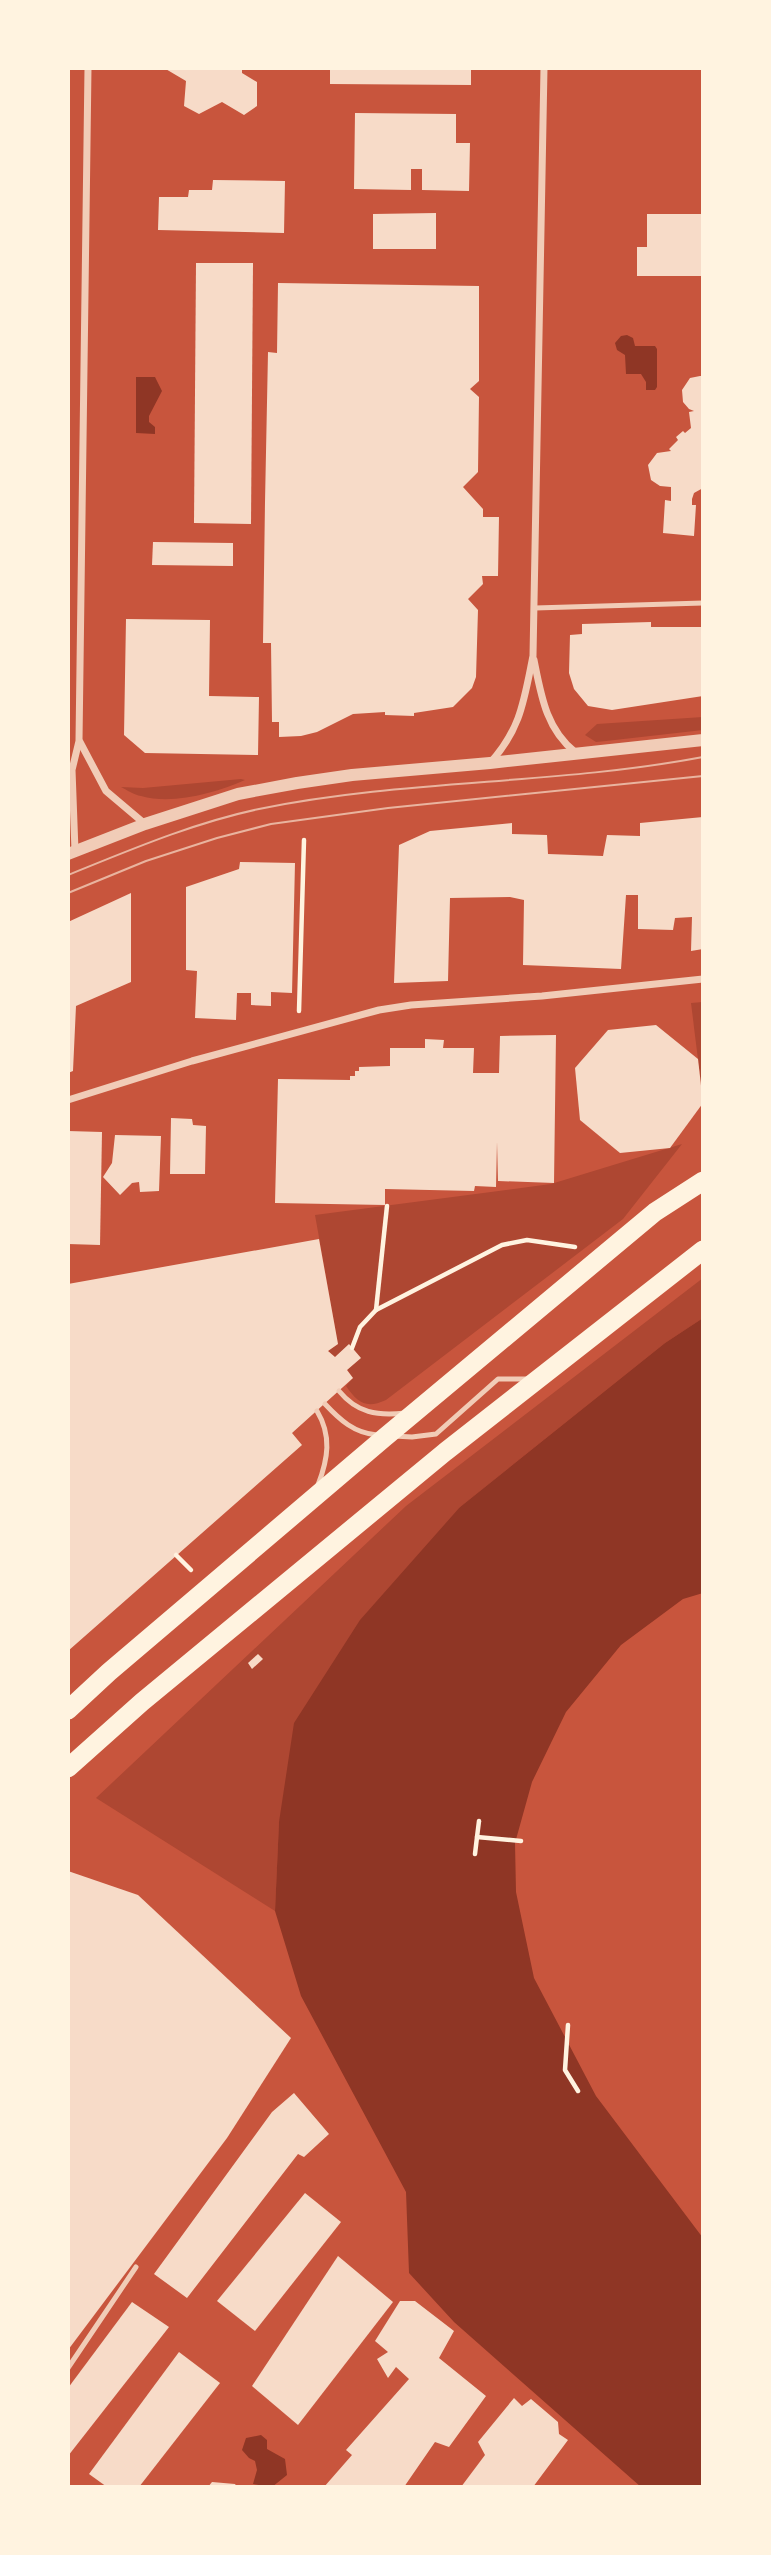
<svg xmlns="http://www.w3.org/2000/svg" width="771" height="2555" font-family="'Roboto Condensed',sans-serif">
<rect width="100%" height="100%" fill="#c8553d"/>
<g fill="#ae4732">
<polygon points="703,717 703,730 606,741 596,742 585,735 597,724"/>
<path d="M241,779L245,780C215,793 173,805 141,796C134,795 127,790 121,787L143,788Z"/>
<polygon points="703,1002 703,1100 691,1003"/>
<path d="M682,1144L623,1219L386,1400C366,1409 358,1403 346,1386L353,1378L347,1370L360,1358L349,1345L335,1357L328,1351L338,1344L315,1215L551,1184Z"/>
<polygon points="703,1278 703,1318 665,1343 460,1507 279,1822 275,1911 96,1798 406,1506"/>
</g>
<g fill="#8f3625">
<polygon points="627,335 633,338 635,346 655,346 657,349 657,387 655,390 646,390 646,382 641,374 626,374 625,355 617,350 615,343 621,336"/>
<polygon points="136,377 155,377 162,391 149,416 149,422 155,427 155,434 136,433"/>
<polygon points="703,1318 703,1593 683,1599 621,1645 566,1712 532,1782 515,1843 516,1892 534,1978 596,2096 703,2238 703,2487 641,2487 454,2322 409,2273 406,2192 301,1996 275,1911 279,1822 294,1723 360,1620 460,1507 665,1343"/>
<polygon points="261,2435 267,2440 267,2449 285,2459 287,2475 272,2487 253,2484 257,2470 255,2461 249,2458 242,2450 246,2438"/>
</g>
<g fill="#f7dbc8">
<polygon points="164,68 242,68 242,73 257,82 257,106 244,115 222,102 199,114 184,106 186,81"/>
<polygon points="330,68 471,68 471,85 330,84"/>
<polygon points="355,113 456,114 456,143 470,143 469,191 422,190 422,169 411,169 411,190 354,189"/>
<polygon points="213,180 285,181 284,233 158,230 159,197 188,197 189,190 212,190"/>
<polygon points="436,213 436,249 373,249 373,214"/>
<polygon points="647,214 703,214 703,276 637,276 637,247 647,247"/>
<polygon points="196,263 253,263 251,524 194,523"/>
<polygon points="278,283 479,286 479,381 470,389 479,397 478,472 463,487 483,509 483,517 499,517 498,576 482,576 483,584 468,599 478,610 476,677 472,688 453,707 414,713 414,716 385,715 385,712 353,714 317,732 301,736 279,737 279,722 272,722 271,643 263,643 265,502 268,352 277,353"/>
<polygon points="700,376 703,376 703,488 694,493 692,499 692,505 696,505 694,536 663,533 665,500 671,501 671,487 660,486 651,480 648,465 657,453 671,451 669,449 678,440 676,437 683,431 685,433 691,428 689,412 694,411 689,409 683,402 682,390 690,378"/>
<polygon points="153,542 233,543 233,566 152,565"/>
<polygon points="126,619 210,620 209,696 259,697 258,755 145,753 124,735"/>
<polygon points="651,622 651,627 703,627 703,696 612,710 588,706 574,689 569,673 570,635 582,634 582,624"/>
<polygon points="703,817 703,949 691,951 692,917 675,918 673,930 638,929 638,895 626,895 621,969 523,965 524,900 510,897 450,898 448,981 394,983 399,845 430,831 512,823 512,834 547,835 548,854 603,856 607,835 640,836 640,823"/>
<polygon points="240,862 295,863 292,993 271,992 271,1006 251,1005 251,993 237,993 236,1020 195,1018 197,971 186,970 186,887 239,869"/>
<polygon points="131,893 131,982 76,1006 73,1071 68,1073 68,922"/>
<polygon points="656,1025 698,1059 703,1103 670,1148 620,1153 580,1120 575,1068 608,1030"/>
<polygon points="556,1035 554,1183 498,1181 497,1142 496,1187 475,1186 474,1191 385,1189 385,1205 275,1203 278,1079 350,1080 350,1076 355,1076 355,1071 359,1071 359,1067 390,1066 390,1048 425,1048 425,1039 444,1040 443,1048 474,1048 473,1073 499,1073 500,1036"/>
<polygon points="171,1118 192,1119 193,1125 206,1126 205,1174 170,1174"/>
<polygon points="68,1131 102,1132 100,1245 68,1244"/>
<polygon points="115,1135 161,1136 159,1191 140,1192 139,1182 132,1183 120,1195 103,1177 112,1163"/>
<polygon points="319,1239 338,1344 328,1351 335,1357 349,1344 361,1358 347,1370 353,1378 292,1433 302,1445 68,1651 68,1284"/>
<polygon points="258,1654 263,1659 252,1669 248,1663"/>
<polygon points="68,1871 138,1895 291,2038 227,2138 68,2350"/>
<polygon points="294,2093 329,2134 304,2157 298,2154 187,2298 154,2274 272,2112"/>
<polygon points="305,2193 341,2222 255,2331 217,2301"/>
<polygon points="338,2256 393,2302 298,2425 252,2386"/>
<polygon points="400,2301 415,2301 454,2331 439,2358 486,2396 449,2447 435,2442 404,2487 324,2487 352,2455 346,2450 409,2379 396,2367 388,2378 377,2359 388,2352 375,2341"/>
<polygon points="132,2302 169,2327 68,2456 68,2388"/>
<polygon points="179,2352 220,2383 139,2487 107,2487 89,2474"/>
<polygon points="514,2398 522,2406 531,2399 558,2422 559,2434 568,2440 533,2487 461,2487 485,2455 478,2442"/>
<polygon points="212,2482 235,2484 237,2487 208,2487"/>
</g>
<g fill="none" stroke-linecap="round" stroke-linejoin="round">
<g stroke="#fff3e0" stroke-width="4.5">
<polyline points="299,1011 304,840"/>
<polyline points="376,1310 387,1206"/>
<polyline points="352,1348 360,1327 376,1310 502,1245 527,1240 575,1247"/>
<polyline points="176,1555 191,1570"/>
<polyline points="477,1837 479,1821"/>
<polyline points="475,1854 477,1837 521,1841"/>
<polyline points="568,2025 565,2070 578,2091"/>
</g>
<g stroke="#f1ccb7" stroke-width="5">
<polyline points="535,608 703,603"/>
<path d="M339,1391C357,1413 377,1416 405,1413"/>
<path d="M325,1404C340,1420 354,1433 377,1435"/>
<path d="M317,1411C332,1436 328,1459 318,1485"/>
<polyline points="394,1436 412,1437 436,1434 498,1379 528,1379"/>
<polyline points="68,2368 136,2267"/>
</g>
<g stroke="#f1ccb7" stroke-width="7">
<path d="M534,660C541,695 546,729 575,752"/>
<polyline points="80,742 106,791 145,824"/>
<path d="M490,763C521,729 524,700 533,656L544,68"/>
<polyline points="75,851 72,770 79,741 88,68"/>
<polyline points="68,1100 192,1061 379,1010 411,1005 542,996 703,979"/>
</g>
<polyline stroke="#f1ccb7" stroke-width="12" points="68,854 145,824 238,794 297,783 352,775 490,763 703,740"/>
<g stroke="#fff3e0" stroke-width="19">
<polyline points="68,1710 109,1672 384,1438 655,1212 703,1181"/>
<polyline points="68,1768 142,1702 445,1452 703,1250"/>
</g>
<g stroke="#e9b49f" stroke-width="2">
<path d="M68,875C130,850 193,823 259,809C405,779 556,785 703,757"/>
<polyline points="68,893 146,861 217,838 271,824 388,808 703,776"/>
</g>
</g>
<rect width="771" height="2555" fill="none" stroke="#fff3e0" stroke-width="140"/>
</svg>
